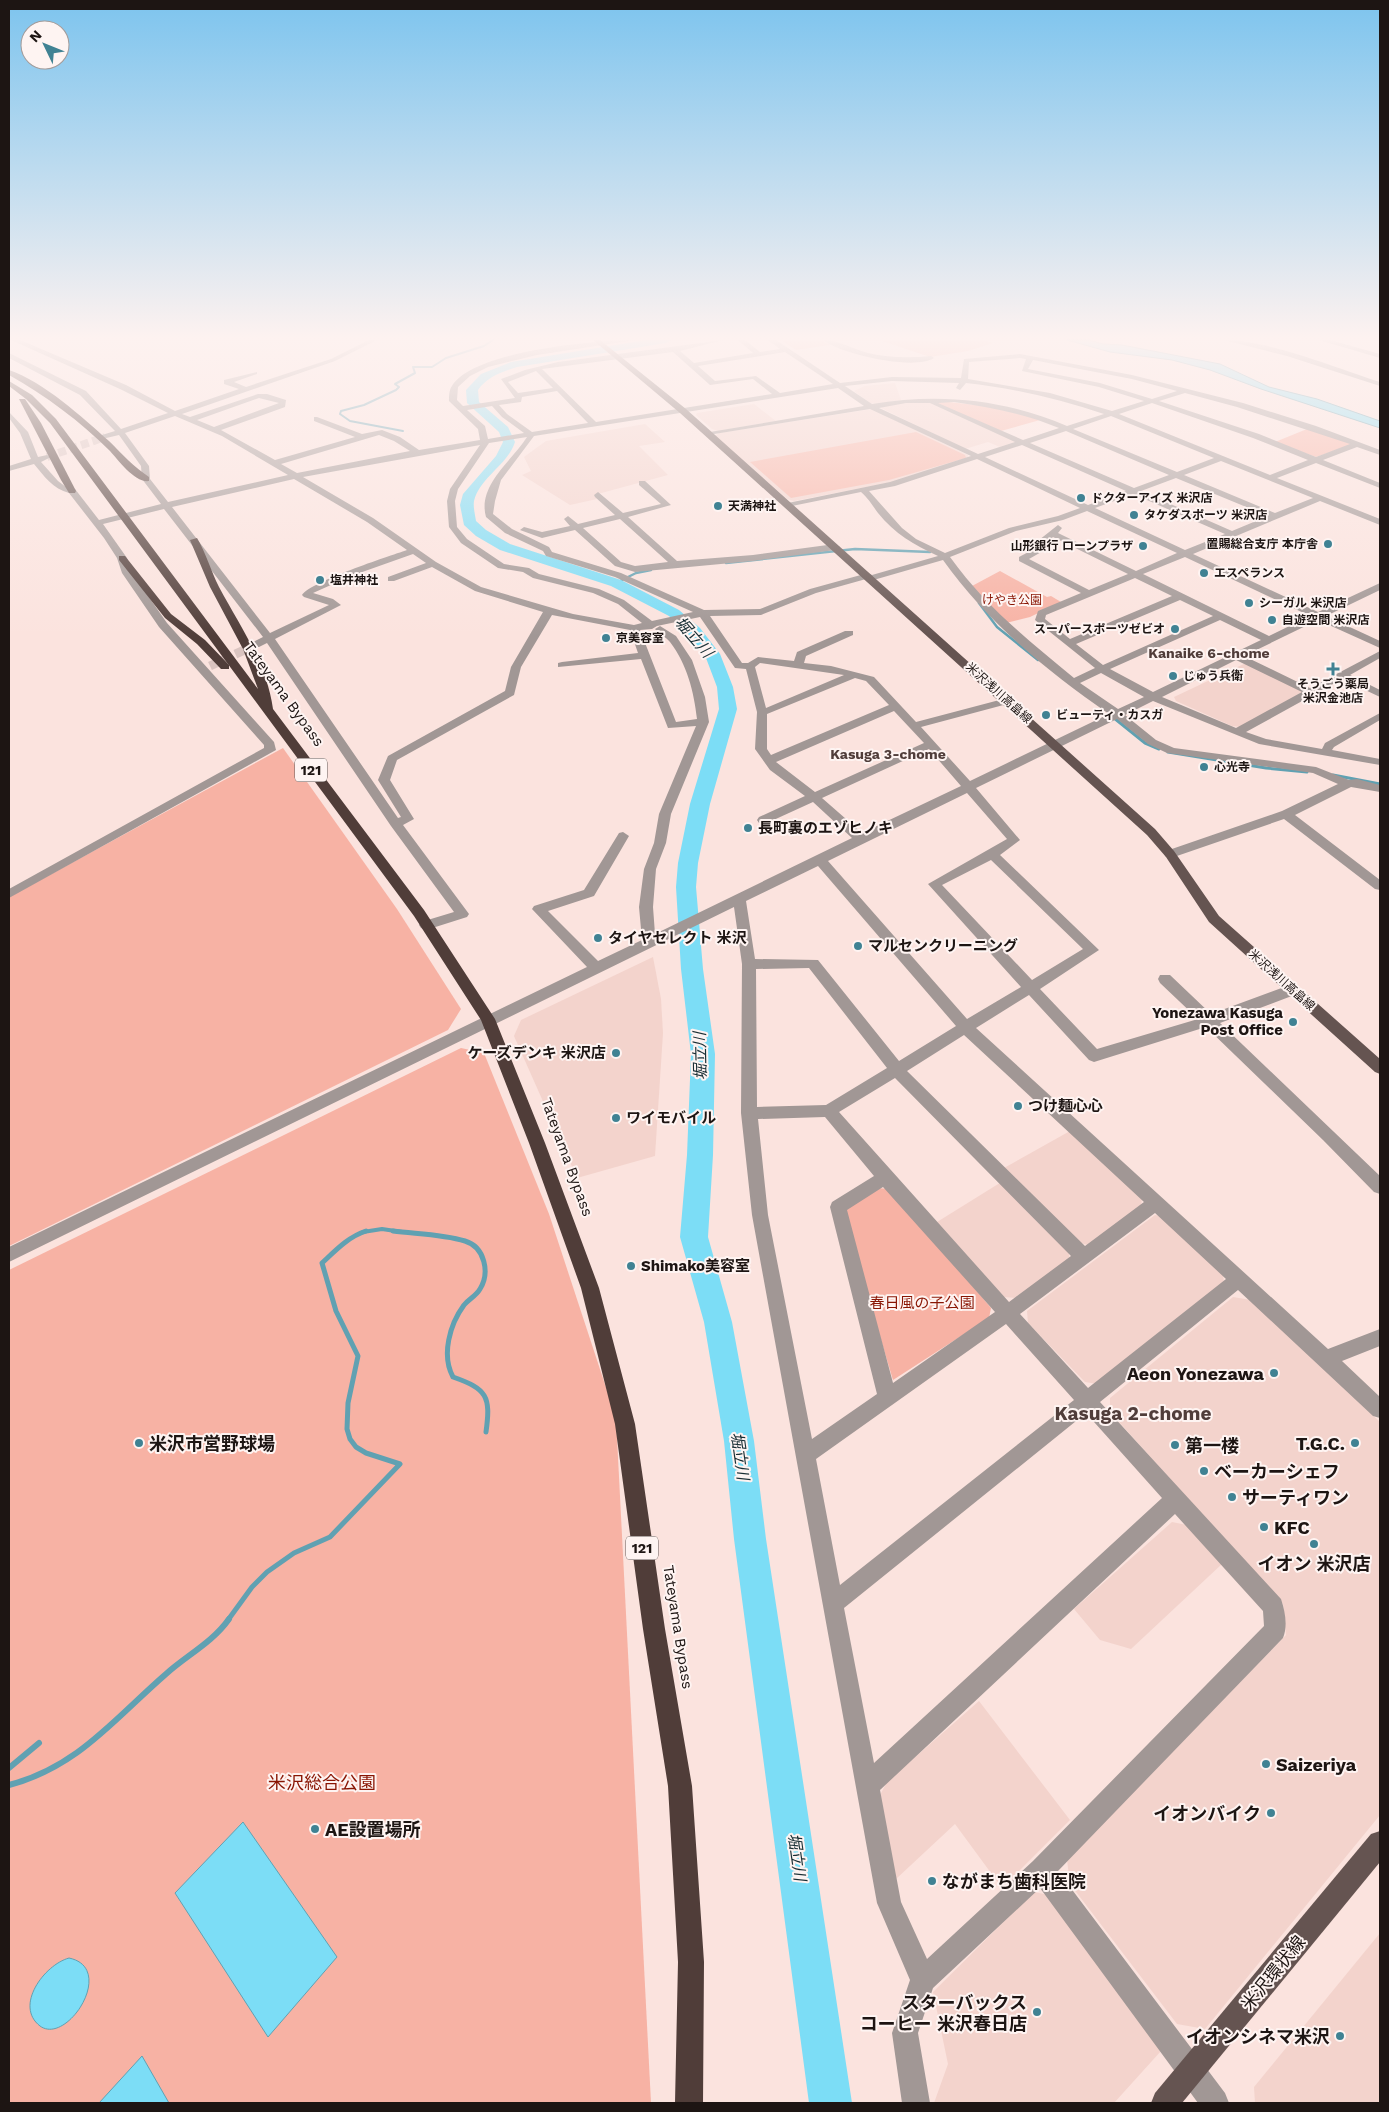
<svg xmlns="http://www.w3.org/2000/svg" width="1389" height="2112" font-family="'Work Sans','Noto Sans JP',sans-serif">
<rect width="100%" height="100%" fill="#fbe3de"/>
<g fill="#f3d3cc">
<polygon points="895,383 901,400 878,404 870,403 854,391 865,386"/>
<polygon points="928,401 1018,441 1000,447 988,442 965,449 881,408 884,405 894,403"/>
<polygon points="754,404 776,421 718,431 712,429 696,415 697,413"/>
<polygon points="872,409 968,455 968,458 892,482 794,501 787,499 715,436 719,433"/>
<polygon points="645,424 665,442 639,446 668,475 594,495 597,499 570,505 522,475 531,471 524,457 546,441"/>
<polygon points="1246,663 1302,690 1303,693 1240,727 1232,726 1176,701 1174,697"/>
<polygon points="653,957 661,999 663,1033 655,1156 577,1178 514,1036 521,1020"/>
<polygon points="1070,1131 1142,1198 1141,1207 1088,1245 1077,1242 1004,1168"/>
<polygon points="1003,1181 1068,1248 1070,1261 1017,1298 1003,1297 937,1222"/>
<polygon points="1155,1215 1166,1217 1222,1269 1224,1282 1098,1384 1085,1382 1028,1323 1027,1311"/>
<polygon points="1233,1297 1251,1300 1380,1422 1380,1815 1205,2029 1177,2024 1070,1884 1067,1860 1286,1635 1283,1604 1110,1412 1110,1398"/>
<polygon points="1172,1522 1187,1525 1223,1563 1131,1649 1100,1640 1074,1609"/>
<polygon points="979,1701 1070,1820 1002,1888 955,1824 896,1879 879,1797 887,1782"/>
<polygon points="1034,1892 1054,1896 1161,2051 1114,2103 934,2103 948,2064 933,1992"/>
<polygon points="1380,1933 1380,2103 1255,2103 1254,2087"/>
</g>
<g fill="#f7b2a4">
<polygon points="781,340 821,340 830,345 796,350"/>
<polygon points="879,340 983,340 993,343 968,351 930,357"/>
<polygon points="940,401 1002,408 1040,420 1001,431 937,404"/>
<polygon points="1307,429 1349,442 1351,445 1316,457 1275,442"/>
<polygon points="916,432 965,455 966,458 889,480 791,498 750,462"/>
<polygon points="1000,571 1047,597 1051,596 1061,602 1030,617 1006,623 972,586"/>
<polygon points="283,748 397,909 461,1009 448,1030 9,1246 9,897"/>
<polygon points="461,1048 484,1053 549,1214 616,1418 651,2103 9,2103 9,1270"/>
<polygon points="876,1188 892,1189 991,1308 989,1318 893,1380 842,1209"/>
</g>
<g fill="#7cddf6" stroke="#60a1b2">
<polygon points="1067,340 1089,340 1103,344 1122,345 1220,364 1269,387 1317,399 1380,421 1380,428 1261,389 1210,370 1172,360 1110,352"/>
<polygon points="243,1822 337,1957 268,2037 175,1893"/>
<path d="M69,1958C117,1968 67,2046 40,2026C14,2006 44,1965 69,1958Z"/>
<polygon points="142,2056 169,2103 99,2103"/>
</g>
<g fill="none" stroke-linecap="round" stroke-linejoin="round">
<polyline stroke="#60a1b2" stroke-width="2" points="403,431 350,421 340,414 341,411 364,405 396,390 399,387 395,384 415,373 413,367 432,367 446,358 484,346 493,340"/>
<g stroke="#60a1b2" stroke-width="2.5">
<polyline points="726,563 855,549 930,552"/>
<polyline points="616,583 636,573 651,570"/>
<polyline points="979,603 997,627 1038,660"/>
</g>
<g stroke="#60a1b2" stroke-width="3">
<polyline points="1114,718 1145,743 1159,749"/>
<polyline points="1168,752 1266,768 1307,772"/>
<polyline points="1333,775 1380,784"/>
</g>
<polyline stroke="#60a1b2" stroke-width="4" points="363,1232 382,1229 402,1232"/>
<g stroke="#60a1b2" stroke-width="5">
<path d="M393,1231C416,1234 442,1234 465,1241C485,1247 490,1273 480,1289C476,1296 469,1299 464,1305C450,1324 441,1355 453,1377C487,1389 491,1396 486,1432"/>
<path d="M228,1620L252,1587L267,1572L294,1553L330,1537L400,1464L366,1453L356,1447L350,1439L347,1429L348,1403L358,1356L336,1311L322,1263C336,1250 348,1237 366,1231"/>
</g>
<g stroke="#60a1b2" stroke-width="6">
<polyline points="9,1768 39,1743"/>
<path d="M9,1785C78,1767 114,1719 166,1674C187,1655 212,1643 229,1619"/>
</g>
<path fill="#7cddf6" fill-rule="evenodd" d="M646,340H671L666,343L517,367C502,372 487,377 478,390L479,402L508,427L515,442C508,465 480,477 474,501C473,507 475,514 476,521L486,530L510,544L621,580L679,610L700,628L720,654L733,687L737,709L710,804L698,863L696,887L703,969L715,1054L713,1155L708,1237L732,1322L754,1441L766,1539L852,2103H809L734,1539L724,1441L704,1322L680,1237L687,1155L691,1054L681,969L676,887L678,863L690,804L719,709L717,687L706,658L688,634L669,616L611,586L500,550L476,536L464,525L460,505L463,494L496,456L503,442L499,432L467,403L466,390L481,374L511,362Z"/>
<polyline stroke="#dac4c0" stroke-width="8" stroke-dasharray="8 4" stroke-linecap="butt" points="47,457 105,437"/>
<polyline stroke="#dac4c0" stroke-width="9" stroke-dasharray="9 5" stroke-linecap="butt" points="210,666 255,645"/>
<g fill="#a19795" fill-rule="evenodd">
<path d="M11,340H20L126,385L175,411L239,389L224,384V380L257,372V374L234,382L246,387L331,359L369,340H377L335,361L182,414L190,417L258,394H267L286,400L285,407L221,430L275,460L355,437L314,421V417H317L362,434L382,430L400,437L419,450L480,440L478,429L449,401C449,396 449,390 452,386C472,351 597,340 635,340L537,355L488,367L470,376L458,387L457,400L463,406L515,398L501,379L525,370L558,362L723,340L680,351L694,363L753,353L738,340H745L760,352L780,349L768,340H776L840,383L892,377L961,378L964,359L1020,354L1132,375L1243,403L1316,426L1380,450V455L1357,447L1323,460L1380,483V488L1316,463L1277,478L1380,519V525L1320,501L1193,554L1318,612L1380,583V590L1326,616L1380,641V648L1318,620L1244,656L1310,688L1380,651V658L1350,675L1380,690V697L1342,679L1246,732L1266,739L1322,749L1325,743L1380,713V720L1334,747L1332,750L1380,759V765L1259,744L1153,701L1125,715L1156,740L1174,748L1316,767L1349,780L1357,779L1380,785V792L1351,787L1295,815L1380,880V890L1375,889L1284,819L1174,857H1166L1164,854L1166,851L1282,811L1338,784L1313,773L1167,753L1148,744L1117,719L976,788L1020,840L1000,855L1099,950L1040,989L1097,1049L1198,1019L1160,983L1158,979L1160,975H1170L1211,1014L1287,986H1297L1299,990L1297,994L1220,1023L1380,1176V1194L1374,1192L1323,1140L1206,1027L1094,1062L1089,1060L1029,995L976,1028L1328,1349L1380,1329V1346L1342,1361L1380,1397V1418L1373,1416L1238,1290L1100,1402L1281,1599C1285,1611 1288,1626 1283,1638L1058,1871L1225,2093L1229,2103H1198L1040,1888L933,1988L918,2033L930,2103H902L892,2033L910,1980L877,1903L752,1215L741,1113L742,964L734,907L9,1262V1247L587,967L532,909L534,906L584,890L619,833L623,832L629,836L594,896L548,911L598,961L642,940L639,907L644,869L654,843L659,814L696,726L668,728L641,659L558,667V663L562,662L638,653L630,630L552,615L521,667L514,695L397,760L390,780L414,819L403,825L469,914L467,917L426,930L421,928L419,925L421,922L454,912L391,826L267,643L259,647H251V643L263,637L164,509L103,524L127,558L132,573L167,623L274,742L276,750L9,898V889L264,748V745L159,627L122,573L117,558L104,538L69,493C53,489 44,476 34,464L9,471V466L31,459L20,433L9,418V412L28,432L38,457L47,455L51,457L41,462L58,481L66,487L75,489L99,520L161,504L142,479L141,466L119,435L102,439V435L115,431L80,395L9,358V353L86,391L121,429L168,413L120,389ZM673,352L710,385L753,379L772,394L596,422L542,369ZM785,352L833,384L780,393L756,376L715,381L698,366ZM1020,358L1026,359L1022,371L1099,387L1144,401L1112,411L1050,393L968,379L969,362ZM1033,360L1132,379L1177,391L1152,399L1100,383L1028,369ZM536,371L553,388L518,393L508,382ZM892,381L959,383L956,388L960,390L966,383C1013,388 1059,399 1104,414L1067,426C1003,399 940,393 872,404L845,386ZM838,388L864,406L704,433L708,435L870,409L971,456L890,482L783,504L787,507L861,492C869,499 872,505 878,513C895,534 914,545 938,556L872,575L868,573L810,589L760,609L704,610L621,573L552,552L549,547L512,529L493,514L495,501L501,480L534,436ZM557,391L588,423L532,432L507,414L499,405L521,402L522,397ZM1185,393L1237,407L1350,444L1316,457L1259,434L1159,401ZM259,398L279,403L214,427L197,420ZM954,402C990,407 1026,414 1059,428L1023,440L938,403ZM906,403H930L1015,442L978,454L879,408ZM1152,403L1253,438L1308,460L1270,475L1119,414ZM492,406L502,417L524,433L488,439L485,426L467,410ZM175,416L222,436L288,475L168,502L150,479L149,466L125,433ZM1111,416L1214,458L1177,472L1073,429ZM1066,431L1169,475L1134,488L1030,443ZM379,435L394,441L410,451L297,473L281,464ZM527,437C513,460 477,485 486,517L505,533L543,551L546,556L615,577L693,612L652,621L624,600L599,589L539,574L529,568L504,564L467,539L457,527L455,501L458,489L489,443ZM480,445L450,489L447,501L449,527L461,543L498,568L523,572L533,578L593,593L618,604L642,623L634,625L573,614L481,587L436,562L373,518L303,477ZM1022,445L1126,491L1088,505L985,457ZM977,459L1080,508L1058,516L1009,528L945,553L916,539L902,528L869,491L895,486ZM1221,461L1313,498L1275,513L1184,475ZM1176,478L1268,516L1232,531L1141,491ZM294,479L367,522L407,550C387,557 312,581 302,595L304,597L329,605L270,633L172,507ZM1133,494L1225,534L1185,550L1095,508ZM1087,511L1177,553L1136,571L1058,533L1062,528L1058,525L1039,540L1036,548L1019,557V561L1081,593L1038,611L1035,620L1095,668L1074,678C1027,639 986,607 950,557L1016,531L1063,520ZM1053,537L1128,574L1089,590L1029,559L1043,551L1046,543ZM413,554L426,563L388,577V581H394L432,567L475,591L543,612L511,667L505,691L388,756L378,780L401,817L398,818L275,639L341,605L333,599L313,593L351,576ZM1185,557L1310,616L1269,636L1143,574ZM943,560C987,622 1047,671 1109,714L970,781L921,727L1011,703V699L1007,698L916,722L874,677L831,666L804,663L806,656L853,635V631H845L797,652L794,661L758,657L748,663H742L710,616L761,615L816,593L866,579L870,581ZM1135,578L1172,596L1070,639L1045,619L1046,615ZM1180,600L1213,616L1103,665L1076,644ZM700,617L735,668L746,669L757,712L755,749L770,770L805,796L759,817L757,820L759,823H767L813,802L852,838L655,934L653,907L656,869L666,843L671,814L709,722L705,697L692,660L676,636L660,626L655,629C659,634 666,637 670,642C687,664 694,692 697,719L676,722L640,630L652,629L657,626ZM1220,620L1261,640L1153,692L1110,669ZM1236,660L1302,692L1236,728L1162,697ZM760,663L844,675L766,708L755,667ZM1101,673L1144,697L1118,709L1080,683ZM855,678L866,681L889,705L771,755L767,749V714ZM894,711L924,743L815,792L776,762ZM929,749L961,786L862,833L822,798ZM967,793L1007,839L928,884L1021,987L967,1019L828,861ZM991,860L1083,949L1032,980L942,885ZM818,866L956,1026L899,1061L818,960L755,959L746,901ZM809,968L887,1068L826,1105L757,1107L756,969ZM964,1035L1144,1202L1085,1246L907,1071ZM895,1078L1071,1256L1009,1302L839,1112ZM825,1117L874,1176L832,1202L830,1207L877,1394L812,1439L768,1215L758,1119ZM883,1187L995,1312L893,1383L847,1210ZM1155,1213L1226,1279L1088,1388L1020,1314ZM1006,1324L1074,1400L840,1585L816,1459ZM1086,1413L1162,1498L874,1763L844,1608ZM1175,1514L1263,1611L1264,1626L1033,1861L927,1959L901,1902L880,1790Z"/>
<path d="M823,340C838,340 853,349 868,353C889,358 910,358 931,356L934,358C914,371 841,354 823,340Z"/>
<path d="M1224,340C1268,340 1337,368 1380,382V386L1287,356Z"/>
<polygon points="1319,340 1330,340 1380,354 1380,358"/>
<path d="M639,481H645L671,505L628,517L677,561L753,555L835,544L840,547L835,550L753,561L635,572L615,566L575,530L542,538L520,530L524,527L542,532L570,526L564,519L568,516L578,524L615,515L595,497L594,495L598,492L623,513L661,504L639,485ZM620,519L668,562L635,566L621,562L583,528Z"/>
</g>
<g fill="#655451" fill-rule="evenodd">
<polygon points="593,340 600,340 686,409 1155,829 1174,851 1219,916 1380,1059 1380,1074 1375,1072 1209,922 1166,857 1147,835 680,413"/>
<polygon points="1380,1831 1380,1862 1182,2103 1151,2103 1155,2093 1371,1834"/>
</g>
<g fill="#503d39" fill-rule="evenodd">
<path d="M9,370C44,382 82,417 109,441C122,454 134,467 149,477V481C135,483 119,461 110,451C80,421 46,396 9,375Z"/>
<path d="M9,381L32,395L56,419L258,689L243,649L210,587L190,540L197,538C206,553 211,571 219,587C240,626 267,664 273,709L424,910L495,1019L545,1143L599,1288L635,1424L665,1629L692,1786L704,1962L703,2103H675L678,1962L668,1786L643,1629L615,1424L581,1288L529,1143L481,1020L414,916L50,423L26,399L9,386Z"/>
<polygon points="19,399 25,399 41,423 76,491 75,493 69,493 61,480"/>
<polygon points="119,556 125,556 171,614 205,640 229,665 229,669 221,669 197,644 165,618 119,560"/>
</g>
</g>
<linearGradient id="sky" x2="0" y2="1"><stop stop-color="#7dc4ee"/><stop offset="0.53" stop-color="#fdf2f0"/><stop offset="1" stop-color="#fdf2f0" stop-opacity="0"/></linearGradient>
<rect width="1389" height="636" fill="url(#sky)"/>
<g fill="#408293" stroke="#fef4f2" stroke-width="2">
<circle cx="1081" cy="498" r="5"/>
<circle cx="718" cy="506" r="5"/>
<circle cx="1134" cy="515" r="5"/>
<circle cx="1328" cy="544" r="5"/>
<circle cx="1143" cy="546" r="5"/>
<circle cx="1204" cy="573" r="5"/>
<circle cx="320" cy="580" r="5"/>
<circle cx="1249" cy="603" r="5"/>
<circle cx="1272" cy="620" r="5"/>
<circle cx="1175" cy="629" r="5"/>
<circle cx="606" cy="638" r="5"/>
<path d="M1330.5 661.5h5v5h5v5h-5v5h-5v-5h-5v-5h5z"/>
<circle cx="1173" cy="676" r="5"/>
<circle cx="1046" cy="715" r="5"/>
<circle cx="1204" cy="767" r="5"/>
<circle cx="748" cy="828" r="5"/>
<circle cx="598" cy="938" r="5"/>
<circle cx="858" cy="946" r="5"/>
<circle cx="1293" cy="1022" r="5"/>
<circle cx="616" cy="1053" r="5"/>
<circle cx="1018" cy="1106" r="5"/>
<circle cx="616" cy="1118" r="5"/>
<circle cx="631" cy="1266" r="5"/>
<circle cx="1274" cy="1373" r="5"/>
<circle cx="139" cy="1443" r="5"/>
<circle cx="1355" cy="1443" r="5"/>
<circle cx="1175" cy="1445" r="5"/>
<circle cx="1204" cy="1471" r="5"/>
<circle cx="1232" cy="1497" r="5"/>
<circle cx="1264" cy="1527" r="5"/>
<circle cx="1314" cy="1544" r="5"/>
<circle cx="1266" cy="1764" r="5"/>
<circle cx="1271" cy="1813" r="5"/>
<circle cx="315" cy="1829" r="5"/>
<circle cx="932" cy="1881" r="5"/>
<circle cx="1037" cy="2012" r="5"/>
<circle cx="1340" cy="2036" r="5"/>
</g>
<g text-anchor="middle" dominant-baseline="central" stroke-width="4" stroke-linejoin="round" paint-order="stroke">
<g font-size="12" font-weight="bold" fill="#1d1513" stroke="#fef4f2" text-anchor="start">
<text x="1091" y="498">ドクターアイズ 米沢店</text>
<text x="728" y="506">天満神社</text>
<text x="1144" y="515">タケダスポーツ 米沢店</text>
<text x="1318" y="544" text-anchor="end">置賜総合支庁 本庁舎</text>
<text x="1133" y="546" text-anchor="end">山形銀行 ローンプラザ</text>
<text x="1214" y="573">エスペランス</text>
<text x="330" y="580">塩井神社</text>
<text x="1259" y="603">シーガル 米沢店</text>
<text x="1282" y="620">自遊空間 米沢店</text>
<text x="1165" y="629" text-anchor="end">スーパースポーツゼビオ</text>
<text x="616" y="638">京美容室</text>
<text x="1183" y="676">じゅう兵衛</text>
<text x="1333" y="684" text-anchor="middle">そうごう薬局<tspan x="1333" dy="14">米沢金池店</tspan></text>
<text x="1056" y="715">ビューティ・カスガ</text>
<text x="1214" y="767">心光寺</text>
</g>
<g font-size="12" fill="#891503" stroke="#fef4f2">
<text x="1012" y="600">けやき公園</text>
</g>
<g font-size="12" fill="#1d1513" stroke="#fef4f2">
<text transform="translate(999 693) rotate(42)">米沢浅川高畠線</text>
<text transform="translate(1282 980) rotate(42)">米沢浅川高畠線</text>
</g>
<g font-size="14" font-weight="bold" fill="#503d3a" stroke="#fef4f2">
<text x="1209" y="653">Kanaike 6-chome</text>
<text x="888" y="754">Kasuga 3-chome</text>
</g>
<g fill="#fef4f2" stroke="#605856" stroke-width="1">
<rect x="295" y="758.5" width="32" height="23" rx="4"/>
<rect x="626" y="1536.5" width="32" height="23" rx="4"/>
</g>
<g font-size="14" font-weight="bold" fill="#1d1513">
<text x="311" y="770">121</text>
<text x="642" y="1548">121</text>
</g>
<g font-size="15" fill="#1d1513" stroke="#fef4f2">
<text transform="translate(284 694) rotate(54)">Tateyama Bypass</text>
<text transform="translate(567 1157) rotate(70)">Tateyama Bypass</text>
<text transform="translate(678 1627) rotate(81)">Tateyama Bypass</text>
</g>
<g font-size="15" font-weight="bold" fill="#1d1513" stroke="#fef4f2" text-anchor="start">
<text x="758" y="828">長町裏のエゾヒノキ</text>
<text x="608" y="938">タイヤセレクト 米沢</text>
<text x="868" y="946">マルセンクリーニング</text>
<text x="1283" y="1013" text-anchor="end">Yonezawa Kasuga<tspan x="1283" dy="17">Post Office</tspan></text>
<text x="606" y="1053" text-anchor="end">ケーズデンキ 米沢店</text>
<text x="1028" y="1106">つけ麺心心</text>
<text x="626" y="1118">ワイモバイル</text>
<text x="641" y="1266">Shimako美容室</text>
</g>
<g font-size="15" fill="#891503" stroke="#fef4f2">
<text x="922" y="1303">春日風の子公園</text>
</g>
<g font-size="16" font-style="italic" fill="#182e34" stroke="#fef4f2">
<text transform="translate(694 637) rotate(49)">堀立川</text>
<text transform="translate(700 1056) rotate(-91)">堀立川</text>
<text transform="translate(740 1456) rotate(82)">堀立川</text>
<text transform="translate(797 1857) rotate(82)">堀立川</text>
</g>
<g font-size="18" font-weight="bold" fill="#1d1513" stroke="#fef4f2" text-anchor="start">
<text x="1264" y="1373" text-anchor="end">Aeon Yonezawa</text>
<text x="149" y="1443">米沢市営野球場</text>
<text x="1345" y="1443" text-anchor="end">T.G.C.</text>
<text x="1185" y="1445">第一楼</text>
<text x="1214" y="1471">ベーカーシェフ</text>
<text x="1242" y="1497">サーティワン</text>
<text x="1274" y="1527">KFC</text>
<text x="1314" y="1563" text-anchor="middle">イオン 米沢店</text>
<text x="1276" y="1764">Saizeriya</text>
<text x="1261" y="1813" text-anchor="end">イオンバイク</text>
<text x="325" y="1829">AE設置場所</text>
<text x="942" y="1881">ながまち歯科医院</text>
<text x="1027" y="2002" text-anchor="end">スターバックス<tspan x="1027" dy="21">コーヒー 米沢春日店</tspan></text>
<text x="1330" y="2036" text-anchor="end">イオンシネマ米沢</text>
</g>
<g font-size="18" fill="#891503" stroke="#fef4f2">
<text x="322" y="1782">米沢総合公園</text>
</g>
<g font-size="18" fill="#1d1513" stroke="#fef4f2">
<text transform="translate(1273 1973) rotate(-51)">米沢環状線</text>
</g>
<g font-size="19" font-weight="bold" fill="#503d3a" stroke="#fef4f2">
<text x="1133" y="1413">Kasuga 2-chome</text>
</g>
</g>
<rect width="1389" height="2112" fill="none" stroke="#1d1513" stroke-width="20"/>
<g transform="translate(45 45) rotate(313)"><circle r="24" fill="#fef4f2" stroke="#a49b99"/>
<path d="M0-4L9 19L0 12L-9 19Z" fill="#408293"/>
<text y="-8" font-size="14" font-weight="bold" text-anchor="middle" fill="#1d1513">N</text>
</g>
</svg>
